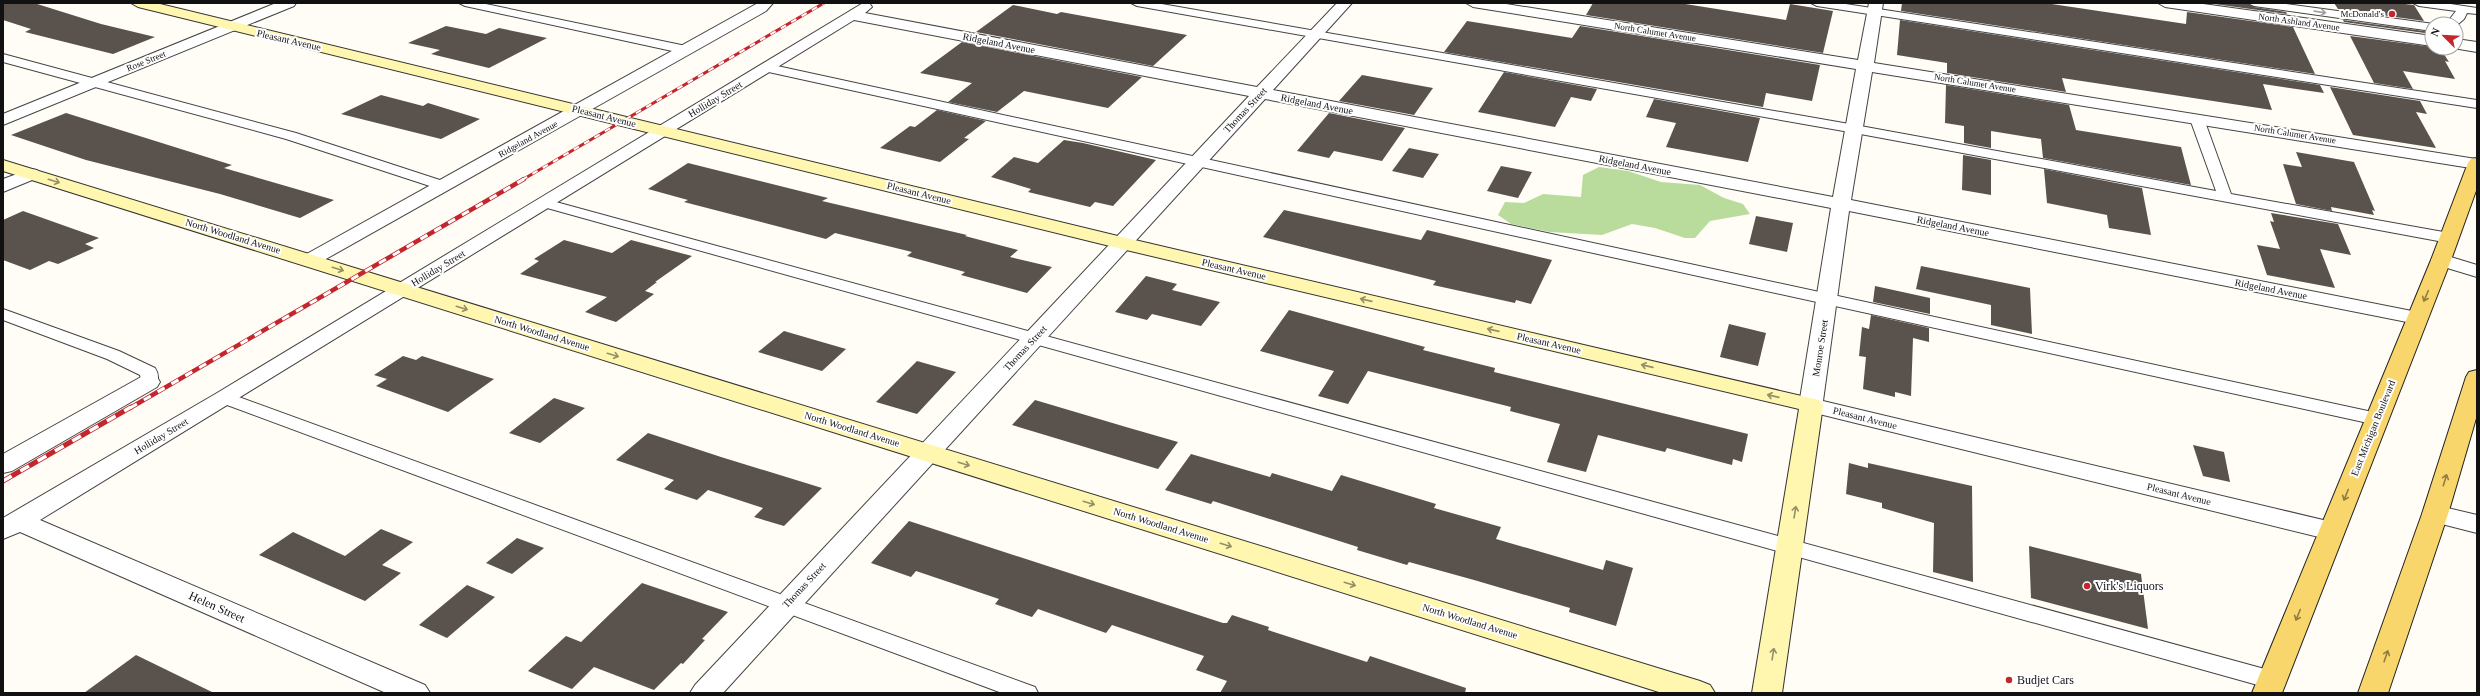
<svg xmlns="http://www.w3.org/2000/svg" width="2480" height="696" font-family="'Times New Roman',serif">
<rect width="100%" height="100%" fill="#fffdf5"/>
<polygon fill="#b9dc9c" points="1599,167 1628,171 1661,182 1700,185 1724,198 1743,204 1750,214 1710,221 1695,238 1685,238 1655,228 1632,224 1602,235 1550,232 1511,224 1498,215 1505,202 1524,203 1543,194 1581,197 1583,175"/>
<g fill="#5a524d">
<polygon points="3,3 34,3 101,24 155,37 113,54 25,32 31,29 3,20"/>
<polygon points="1593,3 1679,3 1786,20 1790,4 1833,11 1823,53 1586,15"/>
<polygon points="1902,3 2045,3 2186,24 2187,12 2293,27 2315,74 1901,11"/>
<polygon points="2207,3 2247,3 2254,7 2286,12 2287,14"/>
<polygon points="2334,3 2396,3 2414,5 2424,21 2338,9"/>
<polygon points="1013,5 1057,14 1061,12 1187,35 1153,66 976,32"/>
<polygon points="1900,20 2320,85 2324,93 2263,84 2272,110 2062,78 2066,92 1947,73 1947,63 1897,55"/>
<polygon points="2343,20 2431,32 2432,34 2344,22"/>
<polygon points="1467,21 1572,38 1580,26 1820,65 1812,101 1766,93 1763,107 1444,52"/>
<polygon points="446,26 486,34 499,28 547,38 489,68 431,54 440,50 408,43"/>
<polygon points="2350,36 2440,48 2449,62 2445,61 2455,79 2403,71 2413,89 2374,83"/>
<polygon points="962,42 1142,77 1108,108 1024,91 997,112 948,102 972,83 920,73"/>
<polygon points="1504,72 1597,89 1591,101 1571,97 1555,127 1478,112"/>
<polygon points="1362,75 1433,88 1414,115 1339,101"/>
<polygon points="1946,85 2069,105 2076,130 2181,147 2191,185 2043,158 2041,139 1991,131 1991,148 1964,143 1964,126 1945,123"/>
<polygon points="2330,87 2420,101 2427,114 2416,112 2436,148 2353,135"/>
<polygon points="381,95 423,106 428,103 480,119 441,139 341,114"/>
<polygon points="1654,99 1760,118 1748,162 1666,147 1676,123 1646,117"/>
<polygon points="937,110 986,121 964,138 969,139 940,162 880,148 910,126 915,127"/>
<polygon points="66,113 232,165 224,168 334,200 300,218 220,194 86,160 11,135"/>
<polygon points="1329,113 1405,128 1382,161 1334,151 1329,158 1297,151"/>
<polygon points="1064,140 1083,143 1156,160 1113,206 1095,202 1090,207 1028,192 1031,189 991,177 1014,157 1038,163"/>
<polygon points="1409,148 1439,154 1423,178 1392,171"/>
<polygon points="2296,152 2354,162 2375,211 2372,210 2374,215 2331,207 2332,211 2296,204 2283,164 2302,167"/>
<polygon points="1963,155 1991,160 1991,195 1962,190"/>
<polygon points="688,163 828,198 822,201 967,235 965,236 1018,250 1010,257 1052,267 1027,293 961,275 965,272 907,256 912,252 835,233 826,239 684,202 688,200 648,189"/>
<polygon points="1501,166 1532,172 1518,198 1487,191"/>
<polygon points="2044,169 2142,188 2151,235 2109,228 2107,215 2047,203"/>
<polygon points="1284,210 1421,240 1427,230 1552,260 1531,304 1516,300 1515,303 1433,285 1436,281 1263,237"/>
<polygon points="23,211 99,238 85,244 94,248 58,264 49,261 30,270 3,260 3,220"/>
<polygon points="2271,213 2338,224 2351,255 2320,249 2335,288 2267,275 2257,245 2280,249 2270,221 2274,222"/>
<polygon points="1756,216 1793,223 1787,252 1749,244"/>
<polygon points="564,240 612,253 631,240 692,256 655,282 657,282 645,291 654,294 616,322 585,312 607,297 520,274 539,261 534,259"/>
<polygon points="1921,266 2030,288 2032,334 1991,325 1991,305 1916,289"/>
<polygon points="1146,276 1177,284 1172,290 1220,302 1201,326 1152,314 1147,320 1115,312"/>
<polygon points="1875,286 1930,298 1930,314 1873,302"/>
<polygon points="1289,310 1425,347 1423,350 1495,368 1494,372 1748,434 1742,462 1733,459 1732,465 1667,448 1665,452 1598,435 1586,472 1547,462 1560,424 1510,411 1511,407 1368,371 1348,404 1318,396 1334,371 1260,351"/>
<polygon points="1871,315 1929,328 1929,342 1913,338 1911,396 1895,392 1895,397 1863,389 1866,357 1859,356 1862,327 1869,329"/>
<polygon points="1729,324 1766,333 1758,366 1720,357"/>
<polygon points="784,331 846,349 822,371 758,352"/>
<polygon points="403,356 416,360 422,356 494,379 448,412 376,386 387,379 374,375"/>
<polygon points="917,361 956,372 917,414 876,402"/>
<polygon points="554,398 585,408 540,443 509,433"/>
<polygon points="1035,400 1126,427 1178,442 1158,469 1012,425"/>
<polygon points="648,433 721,457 822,488 784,526 754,517 763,508 708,490 697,500 664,489 674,480 616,460"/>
<polygon points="2193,445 2224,452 2230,482 2203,476"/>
<polygon points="1191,454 1270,477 1272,473 1332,491 1341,475 1436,504 1434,508 1501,527 1496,539 1603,570 1606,560 1633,568 1616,626 1569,612 1570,608 1474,580 1409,562 1407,565 1357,550 1358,547 1213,501 1211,504 1165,490"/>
<polygon points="1849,463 1868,468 1868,463 1972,486 1973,582 1933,572 1934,523 1882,508 1882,503 1846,494"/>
<polygon points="909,521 1223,623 1227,623 1232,615 1269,627 1268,630 1367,662 1370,656 1466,688 1465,693 1220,693 1227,681 1196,670 1204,656 1112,625 1106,633 1038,609 1032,617 995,604 999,599 916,571 911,577 871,563"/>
<polygon points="381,529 413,542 382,565 401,573 365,601 259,555 293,532 345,556"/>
<polygon points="517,538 544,548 512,574 486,563"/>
<polygon points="2029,546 2141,574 2148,629 2031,598"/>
<polygon points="642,583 728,612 702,639 705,640 683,664 681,663 654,690 594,667 572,689 528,671 566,636 581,642"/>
<polygon points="467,585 495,597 447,638 419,625"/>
<polygon points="136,655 214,693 84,693"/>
</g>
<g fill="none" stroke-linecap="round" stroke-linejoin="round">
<g stroke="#444" stroke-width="2">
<g id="lane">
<polygon points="459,3 481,3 686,46 692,50 686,54 465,6"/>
<polygon points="1131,3 1156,3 1855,125 2216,191 2190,119 2197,115 2204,119 2231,194 2449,233 2457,238 2449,243 1855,133 1137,6"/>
<polygon points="1811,3 1839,3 2477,100 2477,108 1817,6"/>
<polygon points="2248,3 2279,3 2434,24 2432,24 2432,31 2254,6"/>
<polygon points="2413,3 2444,3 2477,8 2477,14 2467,13 2464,19 2456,26 2456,24 2446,24 2456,11 2419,6"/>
<polygon points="3,54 296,133 449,183 451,186 449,189 439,189 286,139 3,62"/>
<polygon points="768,64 2377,413 2383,415 2386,419 2383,423 2377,425 764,71 762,68 764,65"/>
<polygon points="545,199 2272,671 2280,674 2283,680 2280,686 2272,689 540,206 538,203 540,200"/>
<path d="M3,309L119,351L155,368C159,374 159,380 155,386H143L140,375L107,359L3,320Z"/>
<polygon points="225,392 1035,687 1038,693 1002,693 219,402 216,398 219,394"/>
</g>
</g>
<g stroke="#444" stroke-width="2">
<g id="street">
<polygon points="276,3 296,3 294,6 3,125 3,114"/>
<polygon points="758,3 773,3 766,11 317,264 310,266 303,264 300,260 303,256"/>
<polygon points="863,3 870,4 872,7 865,13 1257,87 1337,3 1352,3 1273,90 1833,197 1856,69 1473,7 1466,3 1500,3 1858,60 1869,3 1883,3 1874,63 2476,159 2477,169 1872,72 1851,200 2417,312 2425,313 2428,318 2425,323 2417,324 1849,211 1823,401 2340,524 2344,531 2340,538 2331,540 1803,410 1799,405 1831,208 1265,99 723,693 690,693 695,685 1249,96 854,20 40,520 425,685 430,693 386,693 20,532 3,539 3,518 217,393"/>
<polygon points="2158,3 2196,3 2432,36 2432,46 2165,7"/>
<polygon points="2456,39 2477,42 2477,52 2453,48 2456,48"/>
<polygon points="31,169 37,170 40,174 37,178 3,192 3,179"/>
<polygon points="2441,254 2477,265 2477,277 2434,264 2431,260 2434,256"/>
<polygon points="149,375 157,377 160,382 157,387 12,471 3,473 3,454 141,377"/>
<polygon points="2435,505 2477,515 2477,533 2426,520 2422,514 2426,508"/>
</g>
</g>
<g stroke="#333" stroke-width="2">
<g id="secondary">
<polygon points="131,3 156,3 1122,237 1819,400 1823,405 1782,693 1752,693 1799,409 1122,249 138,7"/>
<polygon points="3,160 1700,681 1710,685 1715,693 1662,693 3,171"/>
</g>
</g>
<g stroke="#222" stroke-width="2">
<g id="primary">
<polygon points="2477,158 2477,188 2451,260 2282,693 2252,693 2431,260 2468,163 2471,159"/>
<polygon points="2477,370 2477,415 2448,514 2388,693 2358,693 2422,514 2466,377 2469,372"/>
</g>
</g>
<use href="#lane" fill="#fff" fill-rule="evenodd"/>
<use href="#street" fill="#fff" fill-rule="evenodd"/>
<use href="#secondary" fill="#fff6b0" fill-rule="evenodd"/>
<use href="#primary" fill="#f9d66b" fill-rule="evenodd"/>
<g stroke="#c4262e" stroke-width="3">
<polyline id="rail-far2" points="522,180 824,3"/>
</g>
<g stroke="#c4262e" stroke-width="4.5">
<polyline id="rail-far1" points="130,408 524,179"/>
</g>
<g stroke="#c4262e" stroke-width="5">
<polyline id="rail" points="3,481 131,407"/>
</g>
<use href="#rail-far2" stroke="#fff" stroke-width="2" stroke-dasharray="6" stroke-linecap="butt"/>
<use href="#rail-far1" stroke="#fff" stroke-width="3" stroke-dasharray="8" stroke-linecap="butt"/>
<use href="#rail" stroke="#fff" stroke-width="3.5" stroke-dasharray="10" stroke-linecap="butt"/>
</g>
<defs><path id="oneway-shaft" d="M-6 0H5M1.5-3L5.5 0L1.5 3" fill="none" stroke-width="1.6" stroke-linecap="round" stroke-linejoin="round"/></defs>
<use stroke="#a0a0a0" href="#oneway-shaft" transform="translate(2320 12) rotate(8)"/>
<g stroke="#948f68">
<use href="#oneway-shaft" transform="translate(54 181) rotate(17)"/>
<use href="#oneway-shaft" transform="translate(338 269) rotate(17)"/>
<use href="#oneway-shaft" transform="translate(1366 300) rotate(-167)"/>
<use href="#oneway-shaft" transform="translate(462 308) rotate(17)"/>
<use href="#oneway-shaft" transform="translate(1493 330) rotate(-167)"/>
<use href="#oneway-shaft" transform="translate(613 355) rotate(17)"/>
<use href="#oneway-shaft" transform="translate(1647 366) rotate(-167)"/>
<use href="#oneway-shaft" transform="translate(1773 396) rotate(-167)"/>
<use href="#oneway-shaft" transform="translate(964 464) rotate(17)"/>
<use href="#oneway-shaft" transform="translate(1089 503) rotate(17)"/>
<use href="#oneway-shaft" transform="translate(1795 512) rotate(-81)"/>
<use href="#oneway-shaft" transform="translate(1226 545) rotate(17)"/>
<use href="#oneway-shaft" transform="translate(1350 584) rotate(17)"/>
<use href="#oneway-shaft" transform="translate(1773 654) rotate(-81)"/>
</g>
<g stroke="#917d42">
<use href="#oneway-shaft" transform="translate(2426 296) rotate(113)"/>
<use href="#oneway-shaft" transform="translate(2445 480) rotate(-73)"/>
<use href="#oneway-shaft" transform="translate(2346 495) rotate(112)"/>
<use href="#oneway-shaft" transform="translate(2298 615) rotate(112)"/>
<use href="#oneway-shaft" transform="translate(2386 656) rotate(-71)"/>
</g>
<g fill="#c4262e" stroke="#fff" stroke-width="1.5">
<circle cx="2392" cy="14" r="4"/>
<circle cx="2087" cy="586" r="4"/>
<circle cx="2009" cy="680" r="4"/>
</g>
<g text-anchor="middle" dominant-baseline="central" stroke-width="4" stroke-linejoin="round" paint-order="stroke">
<g font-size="9" fill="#111" stroke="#fff" text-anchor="end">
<text x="2384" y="14">McDonald's</text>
</g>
<g font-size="9" fill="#111" stroke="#fff">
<text transform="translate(2299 22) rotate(8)">North Ashland Avenue</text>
<text transform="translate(1655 32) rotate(9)">North Calumet Avenue</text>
<text transform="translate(146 61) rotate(-22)">Rose Street</text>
<text transform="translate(1975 83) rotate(9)">North Calumet Avenue</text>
<text transform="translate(2295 134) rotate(9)">North Calumet Avenue</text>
<text transform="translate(528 139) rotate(-29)">Ridgeland Avenue</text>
</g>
<g font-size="10" fill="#111" stroke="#fff">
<text transform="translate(289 40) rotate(13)">Pleasant Avenue</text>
<text transform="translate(999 43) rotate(11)">Ridgeland Avenue</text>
<text transform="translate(715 99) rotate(-31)">Holliday Street</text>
<text transform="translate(1317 104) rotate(11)">Ridgeland Avenue</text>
<text transform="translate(1245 110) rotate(-47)">Thomas Street</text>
<text transform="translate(604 116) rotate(14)">Pleasant Avenue</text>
<text transform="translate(1635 165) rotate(11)">Ridgeland Avenue</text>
<text transform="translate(919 193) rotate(14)">Pleasant Avenue</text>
<text transform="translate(1953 226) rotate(11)">Ridgeland Avenue</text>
<text transform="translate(233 236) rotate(17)">North Woodland Avenue</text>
<text transform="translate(438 268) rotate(-31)">Holliday Street</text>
<text transform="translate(1234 269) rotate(13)">Pleasant Avenue</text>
<text transform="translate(2271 289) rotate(11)">Ridgeland Avenue</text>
<text transform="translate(542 333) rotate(17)">North Woodland Avenue</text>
<text transform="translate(1549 343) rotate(13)">Pleasant Avenue</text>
<text transform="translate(1025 348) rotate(-47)">Thomas Street</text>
<text transform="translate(1820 348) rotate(-81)">Monroe Street</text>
<text transform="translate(1865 418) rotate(14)">Pleasant Avenue</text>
<text transform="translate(2373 428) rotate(-68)">East Michigan Boulevard</text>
<text transform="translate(852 429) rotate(17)">North Woodland Avenue</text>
<text transform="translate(161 436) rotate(-31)">Holliday Street</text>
<text transform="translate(2179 494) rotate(14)">Pleasant Avenue</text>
<text transform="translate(1161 525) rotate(17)">North Woodland Avenue</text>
<text transform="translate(804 585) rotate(-47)">Thomas Street</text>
<text transform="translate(1470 621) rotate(17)">North Woodland Avenue</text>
</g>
<g font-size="12" fill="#111" stroke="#fff" text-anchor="start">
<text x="2095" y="586">Virk's Liquors</text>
<text x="2017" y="680">Budjet Cars</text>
</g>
<g font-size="12" fill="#111" stroke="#fff">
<text transform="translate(217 607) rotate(24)">Helen Street</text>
</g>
</g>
<rect width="2480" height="696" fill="none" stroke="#111111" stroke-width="8"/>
<g transform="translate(2444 36) rotate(294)"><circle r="19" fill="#ffffff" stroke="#a0a0a0"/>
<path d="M0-3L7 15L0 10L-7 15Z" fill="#c4262e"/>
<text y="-6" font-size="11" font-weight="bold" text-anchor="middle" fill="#111111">N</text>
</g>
</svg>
